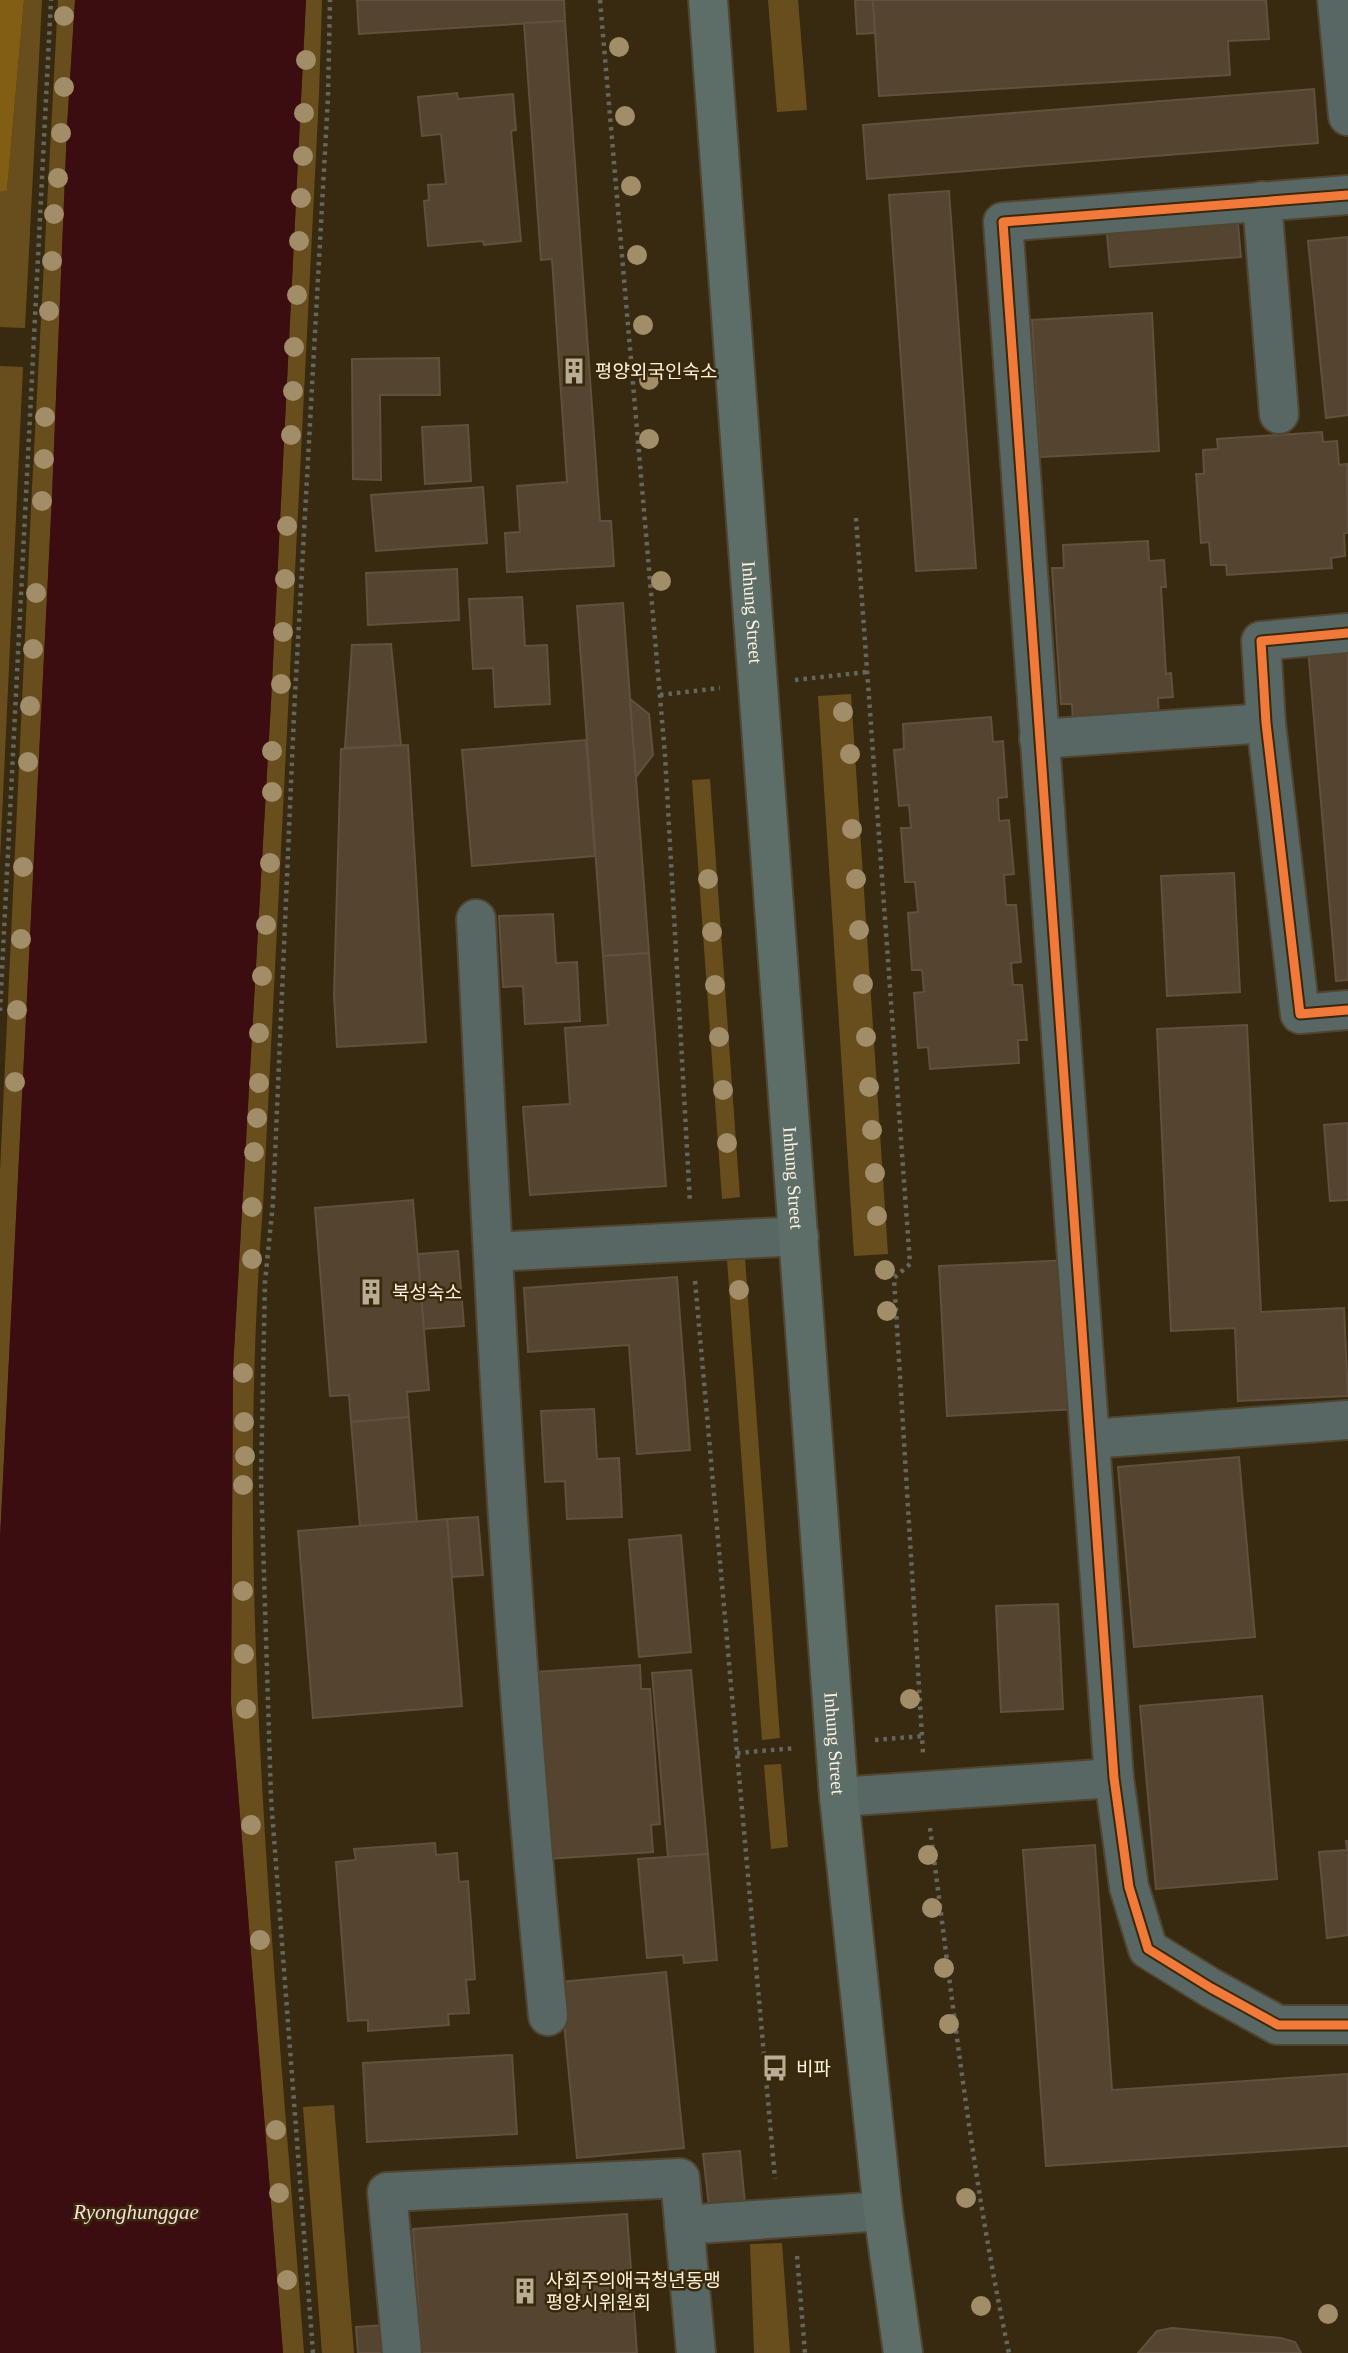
<svg xmlns="http://www.w3.org/2000/svg" width="1348" height="2353" font-family="'Times New Roman','Noto Sans KR',serif">
<rect width="100%" height="100%" fill="#382a10"/>
<g fill="#694e1d">
<polygon points="24,0 42,0 25,328 0,327 0,192 7,189"/>
<polygon points="58,0 75,0 67,127 52,496 0,1539 0,1172 32,488"/>
<path d="M306,0H322L319,95L263,1206C233,1587 276,1973 304,2353H283L231,1703L233,1369L271,702Z"/>
<polygon points="768,0 798,0 807,110 777,112"/>
<polygon points="0,366 23,367 0,860"/>
<polygon points="851,694 888,1254 854,1256 818,696"/>
<polygon points="710,779 740,1197 722,1199 692,780"/>
<polygon points="745,1258 780,1738 762,1740 727,1260"/>
<polygon points="781,1764 788,1847 771,1849 764,1765"/>
<polygon points="334,2105 354,2353 322,2353 303,2107"/>
<polygon points="782,2243 790,2353 754,2353 750,2244"/>
</g>
<polygon fill="#825e15" points="0,0 24,0 7,190 0,192"/>
<polygon fill="#3c0d10" points="75,0 306,0 271,702 233,1369 231,1703 283,2353 0,2353 0,1539 52,496 67,127"/>
<g fill="#544430" stroke="#60503d" stroke-width="2">
<polygon points="357,0 564,0 565,21 359,34"/>
<polygon points="855,0 873,0 875,33 857,34"/>
<polygon points="873,0 1266,0 1269,39 1228,41 1230,75 879,96"/>
<polygon points="565,21 600,521 611,521 614,566 507,572 505,533 520,532 517,486 567,482 552,259 541,260 524,23"/>
<polygon points="1314,89 1318,143 867,179 863,125"/>
<polygon points="457,93 458,99 513,94 516,130 511,131 521,241 484,245 483,241 428,246 424,201 429,200 428,185 446,184 441,134 422,136 418,97"/>
<polygon points="949,191 976,568 916,571 889,195"/>
<polygon points="1237,213 1241,257 1110,267 1106,224"/>
<polygon points="1348,237 1348,415 1326,418 1308,241"/>
<polygon points="1152,313 1159,451 1040,457 1032,320"/>
<polygon points="439,358 440,395 380,395 381,480 353,479 352,359"/>
<polygon points="468,425 471,481 425,484 422,427"/>
<polygon points="1322,432 1323,442 1337,441 1339,465 1347,464 1348,533 1344,533 1345,556 1331,558 1332,568 1227,575 1226,565 1211,565 1209,542 1201,543 1196,474 1204,474 1203,450 1218,449 1217,439"/>
<polygon points="483,487 487,543 376,551 371,495"/>
<polygon points="1148,541 1149,561 1164,560 1166,587 1161,587 1166,674 1171,673 1173,697 1158,698 1159,719 1073,724 1072,704 1061,704 1052,568 1064,568 1063,545"/>
<polygon points="457,569 459,620 368,625 366,573"/>
<polygon points="522,597 525,646 547,645 550,704 495,707 493,668 473,669 469,599"/>
<polygon points="623,603 649,953 603,956 577,606"/>
<polygon points="391,644 401,745 345,748 352,645"/>
<polygon points="1348,645 1348,980 1336,981 1308,648"/>
<polygon points="630,699 649,714 653,755 636,777"/>
<polygon points="991,717 993,742 1003,741 1007,797 998,798 999,821 1009,820 1014,874 1004,875 1006,905 1016,905 1021,962 1011,963 1013,985 1022,985 1027,1040 1018,1040 1019,1063 930,1069 928,1047 918,1048 914,993 924,992 922,970 912,970 908,913 918,912 915,882 905,882 901,828 911,828 909,805 899,806 894,750 904,749 903,724"/>
<polygon points="586,740 595,856 472,866 462,750"/>
<polygon points="408,745 426,1042 337,1047 334,995 341,749"/>
<polygon points="1234,873 1240,992 1167,996 1161,876"/>
<polygon points="553,914 556,963 577,962 580,1021 525,1024 523,986 503,987 499,916"/>
<polygon points="649,953 666,1186 530,1195 523,1107 570,1104 565,1028 608,1025 603,956"/>
<polygon points="1247,1025 1261,1312 1344,1308 1348,1396 1238,1401 1235,1328 1171,1331 1157,1029"/>
<polygon points="1348,1123 1348,1200 1330,1201 1324,1125"/>
<polygon points="413,1200 429,1390 407,1392 409,1417 351,1422 349,1395 330,1396 315,1208"/>
<polygon points="458,1251 464,1326 424,1329 418,1254"/>
<polygon points="1070,1260 1078,1409 947,1416 939,1266"/>
<polygon points="677,1277 690,1450 637,1454 629,1345 528,1352 524,1288"/>
<polygon points="594,1409 597,1459 619,1458 622,1517 567,1519 565,1481 545,1482 541,1411"/>
<polygon points="409,1417 417,1522 360,1526 351,1422"/>
<polygon points="1239,1457 1255,1637 1134,1647 1118,1467"/>
<polygon points="478,1517 483,1575 452,1577 447,1519"/>
<polygon points="447,1519 462,1706 313,1718 298,1531"/>
<polygon points="681,1535 691,1652 639,1657 629,1540"/>
<polygon points="1058,1604 1063,1709 1001,1712 996,1606"/>
<polygon points="640,1665 641,1689 650,1689 660,1824 651,1825 653,1852 547,1859 535,1672"/>
<polygon points="691,1670 708,1854 668,1857 652,1673"/>
<polygon points="1262,1696 1277,1879 1156,1889 1140,1706"/>
<polygon points="1346,1841 1348,1841 1348,1935 1327,1938 1319,1852 1347,1850"/>
<polygon points="435,1843 436,1855 457,1853 459,1882 468,1881 475,1979 466,1980 469,2013 448,2014 449,2025 368,2031 368,2020 348,2021 336,1862 356,1860 354,1849"/>
<polygon points="1095,1845 1112,2090 1348,2074 1348,2146 1046,2166 1023,1850"/>
<polygon points="708,1854 717,1960 684,1963 683,1955 647,1958 638,1859"/>
<polygon points="666,1972 684,2148 577,2158 560,1982"/>
<polygon points="512,2055 517,2134 367,2142 363,2063"/>
<polygon points="740,2151 745,2204 709,2207 703,2154"/>
<polygon points="627,2214 637,2353 422,2353 413,2229"/>
<polygon points="385,2325 386,2353 358,2353 356,2327"/>
<polygon points="1172,2328 1281,2338 1295,2342 1301,2353 1138,2353 1157,2331"/>
</g>
<g fill="none" stroke-linecap="round" stroke-linejoin="round">
<g stroke="#504531" stroke-width="42">
<g id="minor">
<polyline points="1337,0 1348,116"/>
<polyline points="1348,195 1003,222 1114,1778 1129,1887 1148,1949 1211,1988 1278,2025 1348,2025"/>
<polyline points="1262,201 1279,414"/>
<polyline points="1348,633 1261,641 1266,723 1300,1014 1348,1010"/>
<polyline points="1039,739 1266,723"/>
<path d="M476,919C494,1285 511,1651 548,2016"/>
<polyline points="493,1252 799,1236"/>
<polyline points="1090,1439 1348,1420"/>
<polyline points="839,1797 1114,1778"/>
<polyline points="684,2225 883,2211"/>
<polyline points="402,2353 387,2192 680,2178 696,2353"/>
</g>
</g>
<g stroke="#504531" stroke-width="42">
<g id="major">
<path id="s1" d="M708,0L839,1797L883,2211L903,2353"/>
</g>
</g>
<g stroke="#626860" stroke-width="4.5" stroke-dasharray="3.5 5" stroke-linecap="butt">
<polyline points="600,0 665,755 690,1203"/>
<polyline points="856,518 910,1264 894,1278 923,1753"/>
<polyline points="795,680 867,672"/>
<polyline points="660,695 720,688"/>
<polyline points="0,1011 51,0"/>
<polyline points="695,1281 775,2179"/>
<polyline points="875,1740 923,1736"/>
<polyline points="737,1753 796,1748"/>
<path d="M930,1828C953,2003 972,2180 1009,2353"/>
<polyline points="797,2256 805,2353"/>
<polyline points="313,2353 271,1798 261,1479 265,1282 273,1203 294,714 328,97 330,0"/>
</g>
<use href="#minor" stroke="#596764" stroke-width="38"/>
<use href="#major" stroke="#5d6e68" stroke-width="38"/>
<g stroke="#392809" stroke-width="13">
<g id="cycleway">
<polyline points="1348,195 1003,222 1114,1778 1129,1887 1148,1949 1211,1988 1278,2025 1348,2025"/>
<polyline points="1348,633 1261,641 1266,723 1300,1014 1348,1010"/>
</g>
</g>
<use href="#cycleway" stroke="#f17a3a" stroke-width="9"/>
</g>
<g fill="#a28d69">
<circle cx="64" cy="16" r="10"/>
<circle cx="619" cy="47" r="10"/>
<circle cx="306" cy="60" r="10"/>
<circle cx="64" cy="87" r="10"/>
<circle cx="304" cy="113" r="10"/>
<circle cx="625" cy="116" r="10"/>
<circle cx="61" cy="133" r="10"/>
<circle cx="303" cy="156" r="10"/>
<circle cx="58" cy="178" r="10"/>
<circle cx="631" cy="186" r="10"/>
<circle cx="301" cy="198" r="10"/>
<circle cx="54" cy="214" r="10"/>
<circle cx="299" cy="241" r="10"/>
<circle cx="637" cy="255" r="10"/>
<circle cx="52" cy="261" r="10"/>
<circle cx="297" cy="295" r="10"/>
<circle cx="49" cy="311" r="10"/>
<circle cx="643" cy="325" r="10"/>
<circle cx="294" cy="347" r="10"/>
<circle cx="649" cy="380" r="10"/>
<circle cx="293" cy="391" r="10"/>
<circle cx="45" cy="417" r="10"/>
<circle cx="291" cy="435" r="10"/>
<circle cx="649" cy="439" r="10"/>
<circle cx="44" cy="459" r="10"/>
<circle cx="42" cy="501" r="10"/>
<circle cx="287" cy="526" r="10"/>
<circle cx="285" cy="579" r="10"/>
<circle cx="661" cy="581" r="10"/>
<circle cx="36" cy="593" r="10"/>
<circle cx="283" cy="632" r="10"/>
<circle cx="33" cy="649" r="10"/>
<circle cx="281" cy="684" r="10"/>
<circle cx="30" cy="706" r="10"/>
<circle cx="843" cy="712" r="10"/>
<circle cx="272" cy="751" r="10"/>
<circle cx="850" cy="754" r="10"/>
<circle cx="28" cy="762" r="10"/>
<circle cx="272" cy="792" r="10"/>
<circle cx="852" cy="829" r="10"/>
<circle cx="270" cy="863" r="10"/>
<circle cx="23" cy="867" r="10"/>
<circle cx="708" cy="879" r="10"/>
<circle cx="856" cy="879" r="10"/>
<circle cx="266" cy="925" r="10"/>
<circle cx="859" cy="930" r="10"/>
<circle cx="712" cy="932" r="10"/>
<circle cx="21" cy="939" r="10"/>
<circle cx="262" cy="976" r="10"/>
<circle cx="863" cy="984" r="10"/>
<circle cx="715" cy="985" r="10"/>
<circle cx="17" cy="1010" r="10"/>
<circle cx="259" cy="1033" r="10"/>
<circle cx="719" cy="1037" r="10"/>
<circle cx="866" cy="1037" r="10"/>
<circle cx="15" cy="1082" r="10"/>
<circle cx="259" cy="1083" r="10"/>
<circle cx="869" cy="1087" r="10"/>
<circle cx="723" cy="1090" r="10"/>
<circle cx="257" cy="1118" r="10"/>
<circle cx="872" cy="1130" r="10"/>
<circle cx="727" cy="1143" r="10"/>
<circle cx="254" cy="1152" r="10"/>
<circle cx="875" cy="1173" r="10"/>
<circle cx="252" cy="1207" r="10"/>
<circle cx="877" cy="1216" r="10"/>
<circle cx="252" cy="1259" r="10"/>
<circle cx="885" cy="1270" r="10"/>
<circle cx="739" cy="1290" r="10"/>
<circle cx="887" cy="1311" r="10"/>
<circle cx="243" cy="1373" r="10"/>
<circle cx="244" cy="1422" r="10"/>
<circle cx="245" cy="1456" r="10"/>
<circle cx="243" cy="1485" r="10"/>
<circle cx="243" cy="1591" r="10"/>
<circle cx="244" cy="1654" r="10"/>
<circle cx="910" cy="1699" r="10"/>
<circle cx="246" cy="1709" r="10"/>
<circle cx="251" cy="1825" r="10"/>
<circle cx="928" cy="1855" r="10"/>
<circle cx="932" cy="1908" r="10"/>
<circle cx="260" cy="1940" r="10"/>
<circle cx="944" cy="1968" r="10"/>
<circle cx="949" cy="2024" r="10"/>
<circle cx="276" cy="2130" r="10"/>
<circle cx="279" cy="2193" r="10"/>
<circle cx="966" cy="2198" r="10"/>
<circle cx="287" cy="2280" r="10"/>
<circle cx="981" cy="2306" r="10"/>
<circle cx="1328" cy="2314" r="10"/>
</g>
<defs>
<g id="building-bare" transform="scale(2.1)"><path d="M-4-6H4V6H1V3H-1V6H-4ZM-2.5-4.3h1.7v1.8h-1.7ZM.8-4.3h1.7v1.8H.8ZM-2.5-1h1.7V.8h-1.7ZM.8-1h1.7V.8H.8Z" fill="#b9ad98" stroke="#392809" stroke-width="2.5" paint-order="stroke"/></g>
<g id="bus-bare" transform="scale(2.1)"><path d="M-5-6H5V4H4V6H2V4H-2V6H-4V4H-5ZM-3.5-4V0h7V-4ZM-3.5 1.2v1.5H-2V1.2ZM2 1.2v1.5H3.5V1.2Z" fill="#b9ad98" stroke="#392809" stroke-width="2.5" paint-order="stroke"/></g>
</defs>
<g fill-rule="evenodd">
<use href="#building-bare" x="574" y="371"/>
<use href="#building-bare" x="371" y="1292"/>
<use href="#bus-bare" x="775" y="2068"/>
<use href="#building-bare" x="525" y="2291"/>
</g>
<g text-anchor="middle" dominant-baseline="central" stroke-width="5" stroke-linejoin="round" paint-order="stroke">
<g font-size="19" fill="#fef3e1" stroke="#392809" text-anchor="start">
<text x="595" y="371">평양외국인숙소</text>
<text x="392" y="1292">북성숙소</text>
<text x="796" y="2068">비파</text>
<text x="546" y="2280">사회주의애국청년동맹<tspan x="546" dy="22">평양시위원회</tspan></text>
</g>
<g font-size="19" fill="#fef3e1" stroke="#392809">
<text stroke="none"><textPath href="#s1" startOffset="614">Inhung Street</textPath></text>
<text stroke="none"><textPath href="#s1" startOffset="1181">Inhung Street</textPath></text>
<text stroke="none"><textPath href="#s1" startOffset="1748">Inhung Street</textPath></text>
</g>
<g font-size="21" font-style="italic" fill="#f8dbdb" stroke="#392809">
<text x="136" y="2212">Ryonghunggae</text>
</g>
</g>
</svg>
